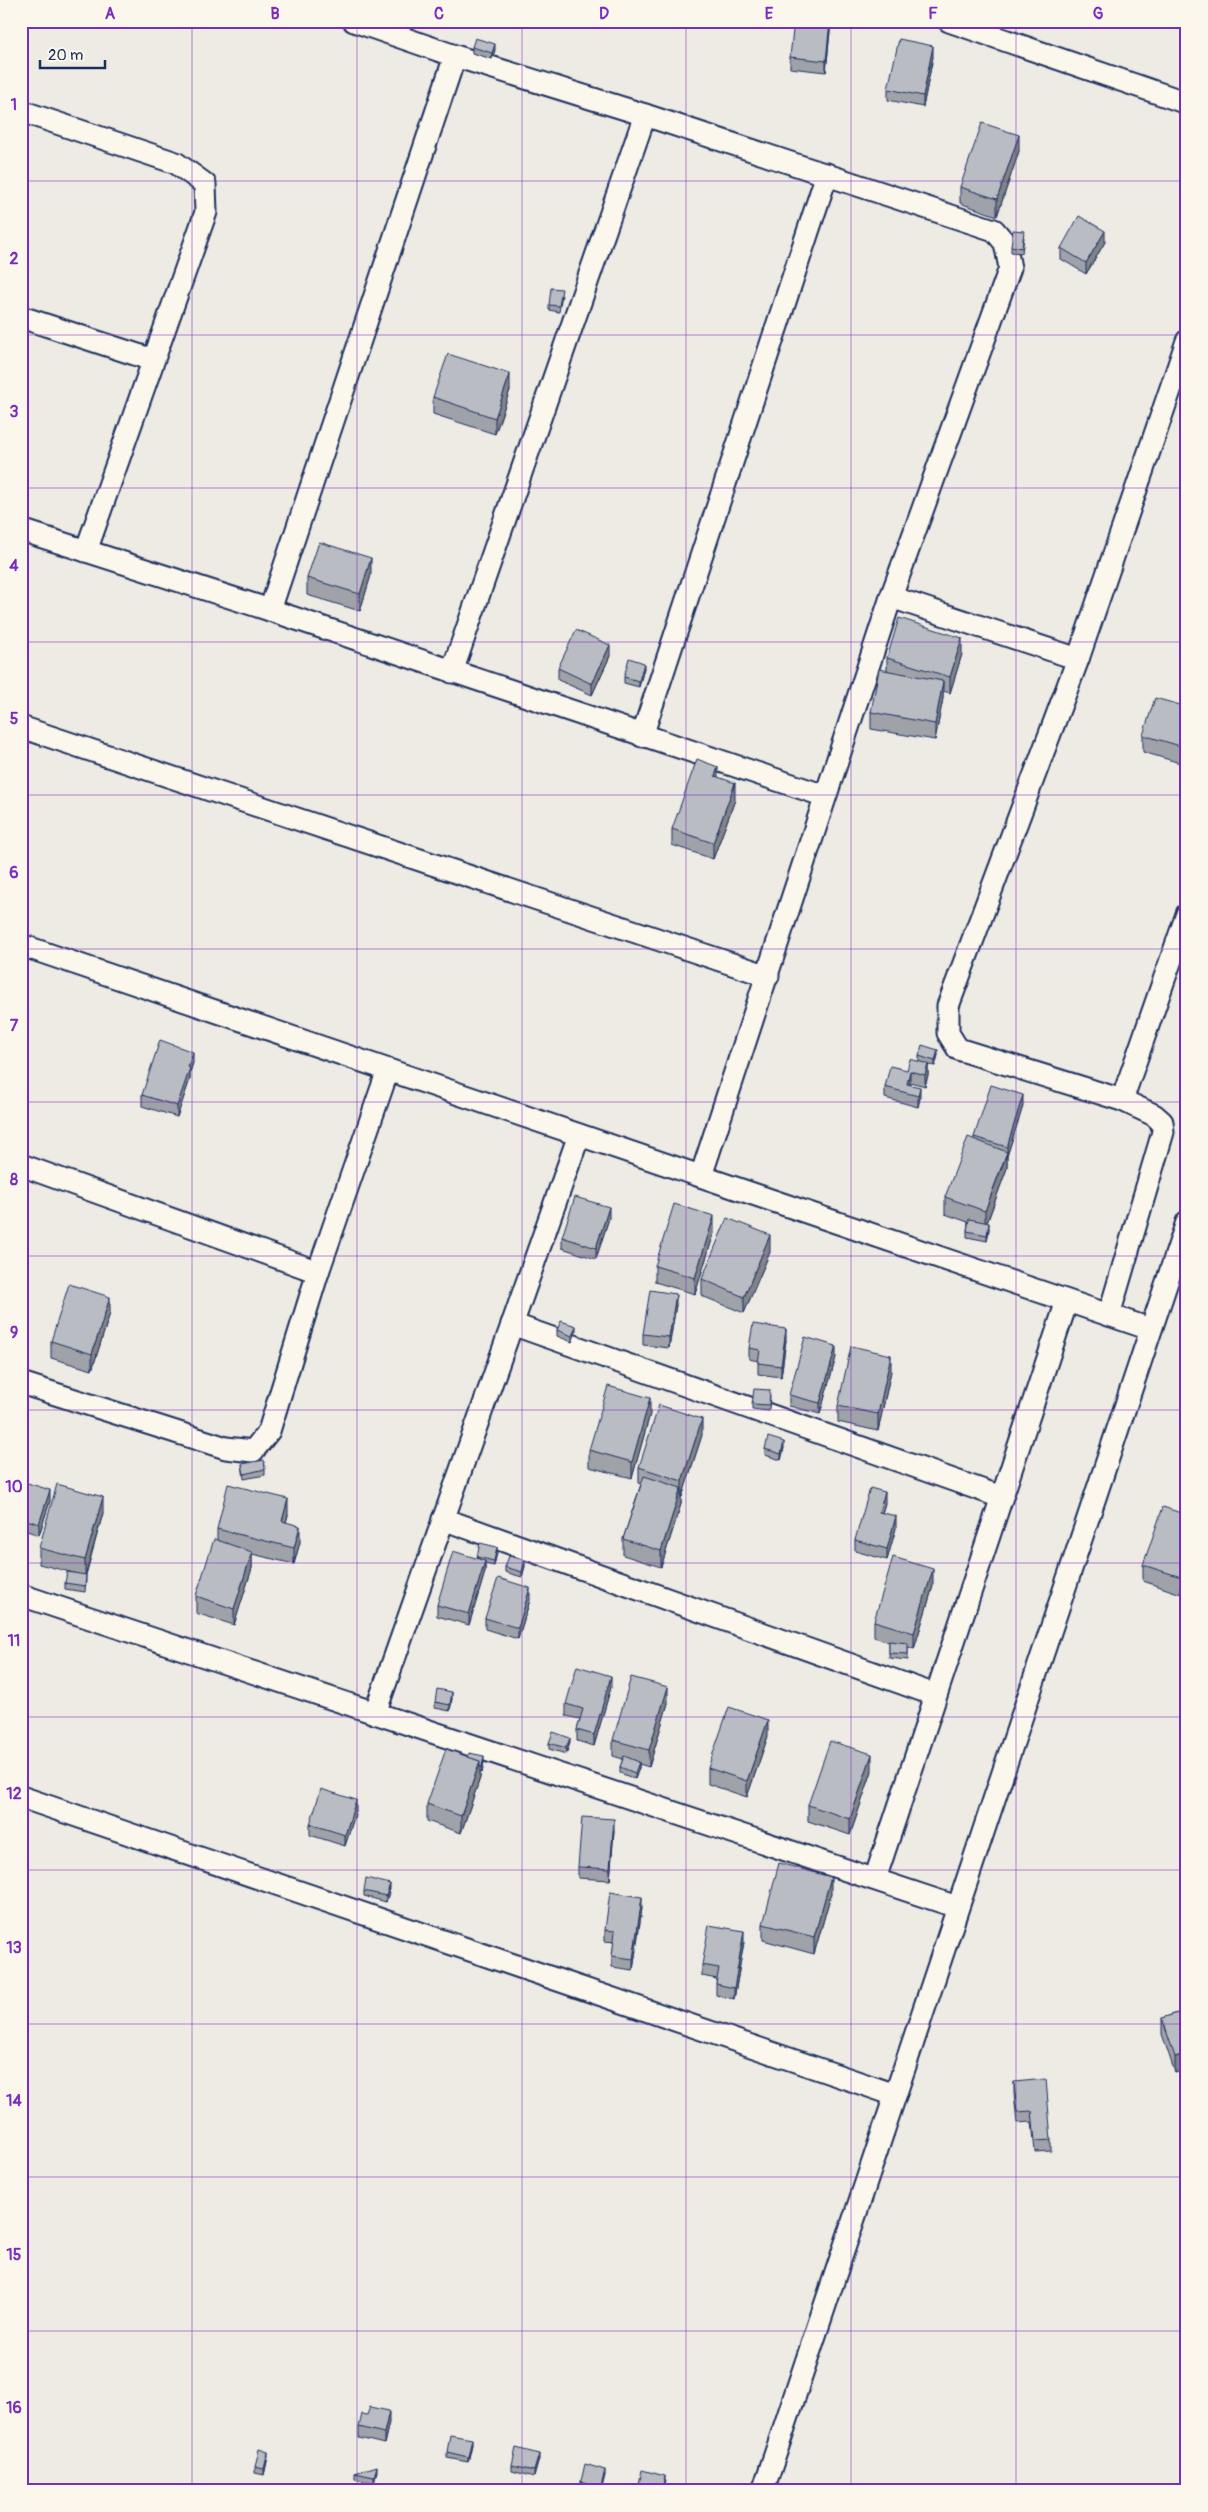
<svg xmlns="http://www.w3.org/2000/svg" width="1208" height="2512" font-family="Pangolin,sans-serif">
<rect width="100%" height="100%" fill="#eeebe4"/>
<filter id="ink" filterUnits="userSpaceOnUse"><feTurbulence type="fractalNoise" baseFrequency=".02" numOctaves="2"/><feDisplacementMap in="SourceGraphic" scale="10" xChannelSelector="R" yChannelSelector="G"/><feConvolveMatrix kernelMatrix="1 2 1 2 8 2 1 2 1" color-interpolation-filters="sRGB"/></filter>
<g filter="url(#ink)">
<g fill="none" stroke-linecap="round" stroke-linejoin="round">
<g stroke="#1b2f5e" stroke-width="25">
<g id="minor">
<polyline points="354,21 455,56 645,115 994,230 1005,243 1010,268 891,597 701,1176"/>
<polyline points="949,21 1187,103"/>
<polyline points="21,111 176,163 205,184 206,212 86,551"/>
<polyline points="21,317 153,360"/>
<polyline points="21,530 270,610 825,796"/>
<polyline points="891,597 1078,659"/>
<polyline points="270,610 455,56"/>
<polyline points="452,672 645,115"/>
<polyline points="21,727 768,976"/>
<polyline points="642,736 827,174"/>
<polyline points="21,945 1150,1329"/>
<polyline points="1122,1100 1187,914"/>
<polyline points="21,1165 318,1272"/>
<polyline points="1109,1315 1163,1132 1162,1122 1154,1115 1122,1100 958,1049 948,1033 948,1006 1078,659 1187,341"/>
<polyline points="512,1324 1001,1497"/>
<polyline points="21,1383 226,1448 253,1451 269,1431 318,1272 388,1070"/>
<polyline points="443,1519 935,1695"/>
<polyline points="21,1595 957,1907"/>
<polyline points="375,1713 579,1135"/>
<polyline points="21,1797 895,2095"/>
<polyline points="875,1879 1067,1301"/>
<polyline points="763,2491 1187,1222"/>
</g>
</g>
<use href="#minor" stroke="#fbf7ec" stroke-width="21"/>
</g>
<g fill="#9fa2a8" stroke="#1b2f5e">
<polygon points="831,21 826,72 790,68 790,57"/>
<polygon points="472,47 495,50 492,59 472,53"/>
<polygon points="933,57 923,107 888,100 888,89"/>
<polygon points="1019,151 997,216 960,203 960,187"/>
<polygon points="1024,237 1022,253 1011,252 1011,246"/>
<polygon points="1105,242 1086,274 1061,259 1061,248"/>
<polygon points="562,295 559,312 549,310 549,305"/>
<polygon points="510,390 495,434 433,414 433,397"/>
<polygon points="371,575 360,611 307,595 307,578"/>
<polygon points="962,654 950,693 943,691 943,698 935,740 871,729 871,712 887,671 887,658"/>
<polygon points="610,656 592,695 558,680 558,668"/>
<polygon points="644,668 639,687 624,683 624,677"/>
<polygon points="1187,707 1187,765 1143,752 1143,735"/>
<polygon points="735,800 713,859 672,845 672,829"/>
<polygon points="938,1055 935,1066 928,1065 928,1075 925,1086 910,1082 910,1084 920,1098 918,1107 885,1098 885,1087 919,1061 919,1056"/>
<polygon points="193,1063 190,1072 190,1079 177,1117 142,1106 142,1095"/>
<polygon points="1023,1106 1007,1156 1007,1168 987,1223 989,1229 987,1241 967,1237 967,1231 968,1222 945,1214 945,1197 974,1140 974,1137"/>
<polygon points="609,1218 596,1259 562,1248 562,1237"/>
<polygon points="714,1233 695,1294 655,1282 655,1266"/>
<polygon points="770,1252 744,1313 702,1296 702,1279"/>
<polygon points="676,1305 669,1348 643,1345 643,1334"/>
<polygon points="110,1313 92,1370 51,1358 51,1341"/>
<polygon points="557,1330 576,1332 572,1342 557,1336"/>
<polygon points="786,1340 781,1377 758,1374 758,1361 749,1359 749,1348"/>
<polygon points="836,1357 820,1414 789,1406 789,1395"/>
<polygon points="891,1371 878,1431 838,1422 838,1406"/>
<polygon points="770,1396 769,1411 752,1409 752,1404"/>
<polygon points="650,1414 632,1478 589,1467 589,1450"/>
<polygon points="702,1435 682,1497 681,1497 681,1504 661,1567 623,1555 623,1539 641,1484 639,1483 639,1467"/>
<polygon points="784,1448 781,1460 765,1455 765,1449"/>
<polygon points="242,1464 265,1469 265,1475 244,1479"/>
<polygon points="21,1481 50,1501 39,1535 21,1529"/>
<polygon points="885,1503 882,1513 896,1528 887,1560 855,1551 855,1540"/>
<polygon points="103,1513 86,1575 86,1581 85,1592 65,1589 65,1583 74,1573 39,1564 39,1548"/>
<polygon points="288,1515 286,1522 300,1542 294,1564 252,1554 252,1568 234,1625 196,1613 196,1596 217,1540 217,1529"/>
<polygon points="1187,1515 1181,1594 1143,1581 1143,1565"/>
<polygon points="497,1552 494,1566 485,1564 485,1572 469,1625 437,1616 437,1605 477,1558 477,1557"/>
<polygon points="525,1566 522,1577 505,1572 505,1567"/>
<polygon points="933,1586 914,1649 908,1647 908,1660 889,1658 889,1642 874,1637 874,1621"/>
<polygon points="530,1600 518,1639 485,1629 485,1618"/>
<polygon points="611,1687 594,1746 577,1741 577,1730 580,1719 566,1716 566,1704"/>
<polygon points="452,1698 450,1711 435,1708 435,1702"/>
<polygon points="668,1703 649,1767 639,1764 639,1768 635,1779 620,1773 620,1767 623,1759 613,1756 613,1740"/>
<polygon points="768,1736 747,1797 708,1784 708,1768"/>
<polygon points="549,1743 570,1743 566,1754 549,1749"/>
<polygon points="468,1757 484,1762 482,1773 480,1772 480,1778 461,1833 427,1821 427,1804"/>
<polygon points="872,1771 850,1835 808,1821 808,1805"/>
<polygon points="356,1811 345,1846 310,1835 310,1824"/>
<polygon points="614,1830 610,1880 578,1878 578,1867"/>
<polygon points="390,1889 386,1902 364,1896 364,1891"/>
<polygon points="831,1894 814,1954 763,1940 763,1924"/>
<polygon points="642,1908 633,1970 612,1967 612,1956 614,1942 605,1941 605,1930"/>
<polygon points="744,1942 734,1999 716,1995 716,1984 717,1979 702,1976 702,1965"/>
<polygon points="1187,2010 1175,2073 1162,2034 1162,2018"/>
<polygon points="1014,2082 1051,2140 1051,2151 1035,2152 1032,2122 1017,2123 1014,2093"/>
<polygon points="389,2422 384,2444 359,2438 359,2427"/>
<polygon points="472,2444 468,2462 447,2458 447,2452"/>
<polygon points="268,2457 264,2475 255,2473 255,2467"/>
<polygon points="539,2459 534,2477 512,2471 512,2466"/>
<polygon points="377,2471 374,2483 355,2479 355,2473"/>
<polygon points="605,2475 601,2491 595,2491 581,2487 581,2481"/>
</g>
<g fill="#828488" stroke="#1b2f5e">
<polygon points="830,21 831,21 826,72 826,61"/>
<polygon points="495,44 495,50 492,59 492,53"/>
<polygon points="933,46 933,57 923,107 923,96"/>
<polygon points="1019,135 1019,151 997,216 997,199"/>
<polygon points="1105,231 1105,242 1086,274 1086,263"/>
<polygon points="510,374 510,390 495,434 495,418"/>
<polygon points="371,558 371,575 360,611 360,594"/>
<polygon points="962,638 962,654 950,693 950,677"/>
<polygon points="610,645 610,656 592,695 592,684"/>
<polygon points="644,663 644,668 639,687 639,681"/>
<polygon points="943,681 943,698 935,740 935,724"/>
<polygon points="718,767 718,783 715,776"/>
<polygon points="735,783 735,800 713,859 713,843"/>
<polygon points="938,1050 938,1055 935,1066 935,1061"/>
<polygon points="193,1052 193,1063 190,1072 190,1079 177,1117 177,1106"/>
<polygon points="928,1064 928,1075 925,1086 925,1075"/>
<polygon points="910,1071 910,1082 908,1093 907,1084"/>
<polygon points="920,1087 920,1098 918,1107 918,1096"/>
<polygon points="1023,1095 1023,1106 1007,1156 1007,1168 985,1228 985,1211 1007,1154 1007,1147"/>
<polygon points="609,1207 609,1218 596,1259 596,1248"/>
<polygon points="714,1216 714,1233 695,1294 695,1278"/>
<polygon points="989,1223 989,1229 987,1241 987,1235"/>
<polygon points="770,1235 770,1252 744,1313 744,1297"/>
<polygon points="676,1294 676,1305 669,1348 669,1337"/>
<polygon points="110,1297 110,1313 92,1370 92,1354"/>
<polygon points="576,1326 576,1332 572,1342 572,1336"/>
<polygon points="786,1329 786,1340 781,1377 781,1366"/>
<polygon points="836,1346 836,1357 820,1414 820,1403"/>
<polygon points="891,1355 891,1371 878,1431 878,1414"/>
<polygon points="650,1398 650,1414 632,1478 632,1462"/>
<polygon points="702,1419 702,1435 682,1497 682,1481"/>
<polygon points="784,1442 784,1448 781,1460 781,1454"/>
<polygon points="681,1488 681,1504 661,1567 661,1551"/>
<polygon points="50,1490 50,1501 39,1535 39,1524"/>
<polygon points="885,1492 885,1503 879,1523 879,1512"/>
<polygon points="103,1497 103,1513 85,1576 85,1560"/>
<polygon points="288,1499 288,1515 282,1538 282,1521"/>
<polygon points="896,1516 896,1528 887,1560 887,1549"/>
<polygon points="300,1526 300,1542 294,1564 294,1548"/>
<polygon points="497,1547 497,1552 494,1566 494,1561"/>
<polygon points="252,1552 252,1568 234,1625 234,1609"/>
<polygon points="1187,1559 1187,1576 1181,1594 1181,1577"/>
<polygon points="525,1560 525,1566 522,1577 522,1572"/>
<polygon points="485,1561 485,1572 469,1625 469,1614"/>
<polygon points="933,1569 933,1586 914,1649 914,1633"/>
<polygon points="530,1588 530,1600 518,1639 518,1628"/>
<polygon points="611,1676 611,1687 594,1746 594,1735"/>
<polygon points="668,1687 668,1703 649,1767 649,1750"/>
<polygon points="452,1692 452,1698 450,1711 450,1705"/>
<polygon points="768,1720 768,1736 747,1797 747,1781"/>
<polygon points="570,1738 570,1743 566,1754 566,1748"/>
<polygon points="872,1754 872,1771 850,1835 850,1819"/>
<polygon points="484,1756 484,1762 482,1773 482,1767"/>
<polygon points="480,1761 480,1778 461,1833 461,1816"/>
<polygon points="639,1762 639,1768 635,1779 635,1773"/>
<polygon points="356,1800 356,1811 345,1846 345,1835"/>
<polygon points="614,1819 614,1830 610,1880 610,1869"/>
<polygon points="831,1877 831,1894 814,1954 814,1937"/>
<polygon points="390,1884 390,1889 386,1902 386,1896"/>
<polygon points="642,1897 642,1908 633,1970 633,1959"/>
<polygon points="744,1931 744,1942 734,1999 734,1988"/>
<polygon points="1187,2053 1187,2070 1175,2073 1175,2057"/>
<polygon points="389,2411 389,2422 384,2444 384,2433"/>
<polygon points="472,2439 472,2444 468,2462 468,2457"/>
<polygon points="268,2452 268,2457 264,2475 264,2469"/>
<polygon points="539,2454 539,2459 534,2477 534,2471"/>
<polygon points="377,2466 377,2471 374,2483 374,2477"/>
<polygon points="605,2470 605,2475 601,2491 601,2487"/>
<polygon points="665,2476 665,2481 663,2491 662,2491"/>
</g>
<g fill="#b9bcc3" stroke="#1b2f5e">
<polygon points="794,21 830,21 826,61 790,57"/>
<polygon points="475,38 495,44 492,53 472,47"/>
<polygon points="899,39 933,46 923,96 888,89"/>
<polygon points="982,123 1019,135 997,199 960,187"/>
<polygon points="1079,216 1105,231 1086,263 1061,248"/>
<polygon points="1013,230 1024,231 1022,248 1011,246"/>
<polygon points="551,288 562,289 559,306 549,305"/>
<polygon points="448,354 510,374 495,418 433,397"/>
<polygon points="319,542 371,558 360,594 307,578"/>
<polygon points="899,618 962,638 950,677 887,658"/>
<polygon points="576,630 610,645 592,684 558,668"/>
<polygon points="629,658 644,663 639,681 624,677"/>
<polygon points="879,669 943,681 935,724 871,712"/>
<polygon points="1155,698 1187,707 1187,748 1143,735"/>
<polygon points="697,759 718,767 715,776 735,783 713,843 672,829"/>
<polygon points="160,1040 193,1052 188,1067 190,1068 177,1106 142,1095"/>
<polygon points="922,1045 938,1050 935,1061 919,1056"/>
<polygon points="910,1059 928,1064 925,1075 910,1071 907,1084 920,1087 918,1096 885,1087 890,1066 907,1070"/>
<polygon points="991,1085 1023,1095 1007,1147 974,1137"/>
<polygon points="968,1137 1007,1152 985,1211 945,1197"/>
<polygon points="575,1197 609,1207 596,1248 562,1237"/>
<polygon points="674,1204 714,1216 695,1278 655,1266"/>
<polygon points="727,1218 770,1235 744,1297 702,1279"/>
<polygon points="969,1219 989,1223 987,1235 967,1231"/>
<polygon points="69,1284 110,1297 92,1354 51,1341"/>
<polygon points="650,1290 676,1294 669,1337 643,1334"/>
<polygon points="561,1321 576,1326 572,1336 557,1330"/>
<polygon points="753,1324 786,1329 781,1366 758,1363 760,1350 749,1348"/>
<polygon points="805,1337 836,1346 820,1403 789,1395"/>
<polygon points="851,1346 891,1355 878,1414 838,1406"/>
<polygon points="608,1386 650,1398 632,1462 589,1450"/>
<polygon points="754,1389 770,1390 769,1405 752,1404"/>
<polygon points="659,1405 702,1419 682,1481 639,1467"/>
<polygon points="768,1437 784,1442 781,1454 765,1449"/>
<polygon points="264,1460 265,1469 244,1474 242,1464"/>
<polygon points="644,1476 681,1488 661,1551 623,1539"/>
<polygon points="21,1481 50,1490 39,1524 21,1518"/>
<polygon points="57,1484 103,1497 85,1560 39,1548"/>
<polygon points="228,1484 288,1499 282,1521 300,1526 294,1548 217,1529"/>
<polygon points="870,1488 885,1492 879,1512 896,1516 887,1549 855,1540"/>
<polygon points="1163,1507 1187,1515 1187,1559 1181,1577 1143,1565"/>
<polygon points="214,1539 252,1552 234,1609 196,1596"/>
<polygon points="480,1543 497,1547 494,1561 477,1557"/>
<polygon points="453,1551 485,1561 469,1614 437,1605"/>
<polygon points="509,1556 525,1560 522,1572 505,1567"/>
<polygon points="893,1557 933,1569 914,1633 874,1621"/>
<polygon points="67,1572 86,1575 85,1586 65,1583"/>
<polygon points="498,1578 530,1588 518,1628 485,1618"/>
<polygon points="889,1641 908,1643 908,1654 889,1653"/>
<polygon points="577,1666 611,1676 594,1735 577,1730 583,1709 566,1704"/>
<polygon points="631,1677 668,1687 649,1750 613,1740"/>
<polygon points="437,1689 452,1692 450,1705 435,1702"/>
<polygon points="729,1707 768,1720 747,1781 708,1768"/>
<polygon points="553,1732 570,1738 566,1748 549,1743"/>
<polygon points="830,1741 872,1754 850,1819 808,1805"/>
<polygon points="446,1749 480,1761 461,1816 427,1804"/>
<polygon points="469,1753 484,1756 482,1767 480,1767 480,1761 468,1757"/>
<polygon points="624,1756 639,1762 635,1773 620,1767"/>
<polygon points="321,1789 356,1800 345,1835 310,1824"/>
<polygon points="582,1817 614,1819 610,1869 578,1867"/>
<polygon points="779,1863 831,1877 814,1937 763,1924"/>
<polygon points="366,1878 390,1884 386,1896 364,1891"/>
<polygon points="610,1892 642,1897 633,1959 612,1956 615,1931 605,1930"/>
<polygon points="709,1925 744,1931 734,1988 716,1984 719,1968 702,1965"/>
<polygon points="1187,2010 1187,2053 1175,2057 1162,2018"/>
<polygon points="1046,2079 1051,2140 1035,2141 1032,2111 1017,2112 1014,2082"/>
<polygon points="370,2407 389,2411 384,2433 359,2427 362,2414 367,2415"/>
<polygon points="450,2435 472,2439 468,2457 447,2452"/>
<polygon points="516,2448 539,2454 534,2471 512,2466"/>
<polygon points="259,2449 268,2452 264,2469 255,2467"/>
<polygon points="585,2464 605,2470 601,2487 581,2481"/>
<polygon points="377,2466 374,2477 355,2473"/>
<polygon points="642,2470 665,2476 662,2491 638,2490"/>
<polygon points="323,2488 338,2490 338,2491 323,2491"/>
</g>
</g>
<path fill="none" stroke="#7b2cbf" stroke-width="1" stroke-opacity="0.55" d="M192,21V2491M357,21V2491M522,21V2491M686,21V2491M851,21V2491M1016,21V2491M21,181H1187M21,335H1187M21,488H1187M21,642H1187M21,795H1187M21,949H1187M21,1102H1187M21,1256H1187M21,1410H1187M21,1563H1187M21,1717H1187M21,1870H1187M21,2024H1187M21,2177H1187M21,2331H1187"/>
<rect width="1208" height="2512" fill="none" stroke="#fbf7ec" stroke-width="55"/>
<path d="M40 60v8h65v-8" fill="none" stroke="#1b2f5e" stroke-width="2.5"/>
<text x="48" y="60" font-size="15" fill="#1b2f5e" stroke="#fbf7ec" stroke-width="4" paint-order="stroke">20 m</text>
<rect x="28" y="28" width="1152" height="2456" fill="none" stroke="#7b2cbf" stroke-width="2"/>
<g font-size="16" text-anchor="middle" font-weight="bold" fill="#7b2cbf">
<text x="110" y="19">A</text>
<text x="275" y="19">B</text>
<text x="439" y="19">C</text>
<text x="604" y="19">D</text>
<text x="769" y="19">E</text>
<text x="933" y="19">F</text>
<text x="1098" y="19">G</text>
<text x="14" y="110">1</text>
<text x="14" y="264">2</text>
<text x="14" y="417">3</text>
<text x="14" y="571">4</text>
<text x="14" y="724">5</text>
<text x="14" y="878">6</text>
<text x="14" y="1031">7</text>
<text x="14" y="1185">8</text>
<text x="14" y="1338">9</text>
<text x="14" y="1492">10</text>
<text x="14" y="1646">11</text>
<text x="14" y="1799">12</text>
<text x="14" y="1953">13</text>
<text x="14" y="2106">14</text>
<text x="14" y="2260">15</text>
<text x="14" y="2413">16</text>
</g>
</svg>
